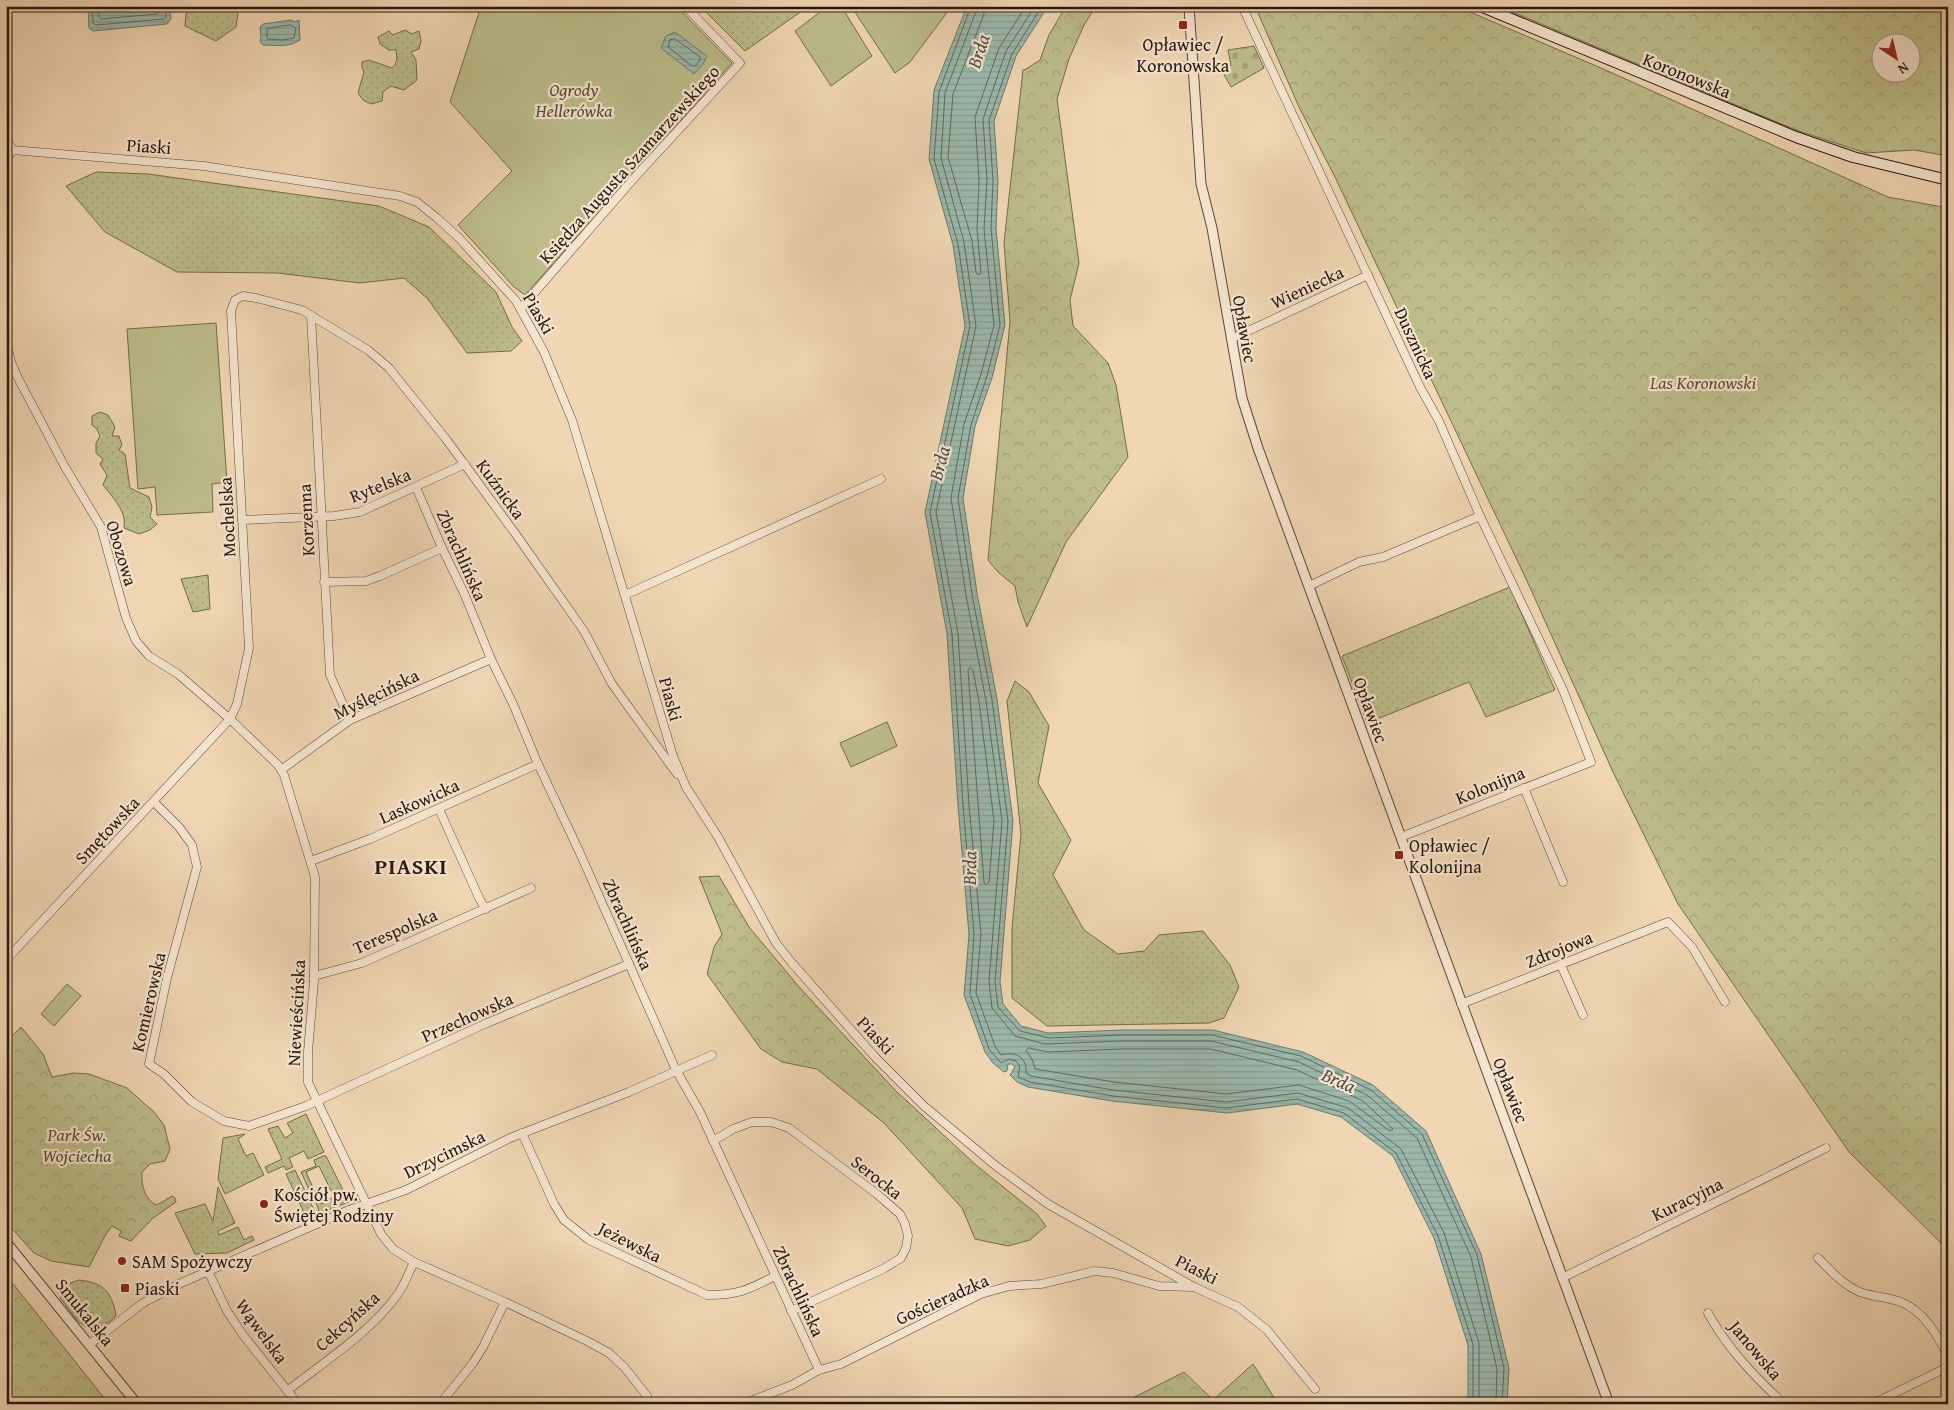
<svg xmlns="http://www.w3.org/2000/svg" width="1954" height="1410" font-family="'Gentium Book Plus',serif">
<defs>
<pattern id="grass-dots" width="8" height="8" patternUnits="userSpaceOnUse" patternTransform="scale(1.25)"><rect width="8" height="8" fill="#bcbd8b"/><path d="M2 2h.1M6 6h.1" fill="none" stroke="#a2a277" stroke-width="1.8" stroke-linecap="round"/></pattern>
<pattern id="forest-crowns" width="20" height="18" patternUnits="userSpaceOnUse" patternTransform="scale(1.25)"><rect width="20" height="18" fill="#bcbd8b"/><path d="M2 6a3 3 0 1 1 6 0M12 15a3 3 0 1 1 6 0" fill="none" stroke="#a2a277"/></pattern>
<pattern id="cemetery-stones" width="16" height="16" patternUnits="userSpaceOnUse" patternTransform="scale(1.25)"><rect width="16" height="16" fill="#bcbd8b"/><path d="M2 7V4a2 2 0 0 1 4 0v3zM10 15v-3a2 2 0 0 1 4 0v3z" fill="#a2a277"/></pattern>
<pattern id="water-rules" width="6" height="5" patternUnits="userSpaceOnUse" patternTransform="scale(1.25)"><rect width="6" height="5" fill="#9ab9ab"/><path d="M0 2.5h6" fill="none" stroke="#859e92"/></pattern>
</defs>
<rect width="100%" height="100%" fill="#f0d6b3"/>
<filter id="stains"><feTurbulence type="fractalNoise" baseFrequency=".004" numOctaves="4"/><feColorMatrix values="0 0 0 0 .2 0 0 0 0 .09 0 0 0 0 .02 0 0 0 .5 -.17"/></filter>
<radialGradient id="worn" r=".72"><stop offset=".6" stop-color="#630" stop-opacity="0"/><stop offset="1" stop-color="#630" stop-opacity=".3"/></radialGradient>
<g fill="url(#grass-dots)" stroke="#736a4d">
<polygon points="195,6 239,6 236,27 216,41 185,26 186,14"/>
<polygon points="700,6 809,6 745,51"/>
<polygon points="405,30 412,34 419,31 421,41 419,49 411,52 416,60 417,80 404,90 391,86 383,92 382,101 371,104 363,100 358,93 364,72 362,68 362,62 369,60 392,68 395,65 397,59 396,50 389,50 380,44 378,37 389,31 393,35"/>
<polygon points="96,172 148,174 379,206 429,227 496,292 512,327 522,341 511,351 467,353 427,298 404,278 360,283 277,273 177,272 105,232 66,186"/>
<path d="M100,412L108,415L115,427L112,436H119L122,445L119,450L125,454L130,488L149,497L152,507L150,517L157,524L150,530L139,534L124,528C127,511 113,498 103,485L107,475L100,464L103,459L96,453V443L100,436L97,429L92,425V416Z"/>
<polygon points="208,575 210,609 193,612 181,579"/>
<polygon points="1510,587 1555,690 1486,717 1469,682 1367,723 1342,656"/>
<polygon points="1015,681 1029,692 1049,726 1038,783 1071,840 1053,875 1084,930 1118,954 1144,951 1159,935 1203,931 1230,965 1239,987 1224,1018 1209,1023 1047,1026 1012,998 1012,928 1021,834 1007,701"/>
<polygon points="306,1114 324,1152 308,1159 304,1151 289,1158 293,1167 286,1170 284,1166 268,1173 265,1167 282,1159 268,1129 278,1126 285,1138 293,1133 287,1123"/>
<polygon points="245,1134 238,1139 246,1156 253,1153 264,1175 225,1194 218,1179 223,1138"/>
<polygon points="323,1156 326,1156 349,1202 320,1213 314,1198 317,1196 321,1204 334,1197 319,1166 306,1172 315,1192 311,1194 301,1172 316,1166 314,1160"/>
<polygon points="295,1170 315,1212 306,1217 286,1174"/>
<polygon points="218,1187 235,1223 218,1231 219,1235 238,1227 244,1240 252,1236 254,1240 227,1253 195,1254 175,1213 205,1204 213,1221"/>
<path d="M79,1280C103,1283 111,1290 116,1315C113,1320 109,1322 103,1325C81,1335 73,1313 60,1298L70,1283Z"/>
</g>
<g fill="url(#forest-crowns)" stroke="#736a4d" fill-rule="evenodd">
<polygon points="1066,6 1096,6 1084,25 1069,59 1057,99 1079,263 1070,300 1073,326 1108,363 1116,385 1128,457 1066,542 1027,627 1018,602 1015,586 998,572 988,560 1010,321 1004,243 1023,70 1026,69 1040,60 1049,35"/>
<polygon points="1255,6 1456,6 1601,68 1888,197 1948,208 1948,1250 1849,1152 1678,904 1613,772 1527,581 1335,177 1299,107"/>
<path d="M1498,6H1948V156L1914,150L1866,153L1796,130ZM1882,42H1912V72H1882Z"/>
<polygon points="719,876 749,927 800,988 896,1091 977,1166 1037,1214 1046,1226 1030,1240 1008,1246 975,1239 962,1208 884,1123 817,1069 782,1062 761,1049 707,974 714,947 722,934 699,877"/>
<path d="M21,1027L43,1054L52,1077L73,1073L89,1074L127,1088L154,1112L164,1125L170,1149L165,1161L150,1164L142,1172C141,1183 144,1200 157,1205L172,1196L175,1198L176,1202L153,1218L131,1241L119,1236L121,1231L112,1226L106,1234L89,1267L51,1261L34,1253L6,1222V1042Z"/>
<polygon points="6,1275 109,1404 6,1404"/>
<polygon points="1253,1364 1278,1404 1121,1404 1184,1372 1213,1400"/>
</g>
<polygon fill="url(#cemetery-stones)" stroke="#736a4d" points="1254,46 1264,68 1231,87 1222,71 1231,65 1228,50"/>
<g fill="#bcbd8b" stroke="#736a4d">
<polygon points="481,6 676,6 732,63 525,295 514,287 458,225 512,171 450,102"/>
<polygon points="828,6 841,6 872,56 831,86 795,31"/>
<polygon points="851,6 952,6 910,62 895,73"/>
<polygon points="216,323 227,482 212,484 213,512 157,515 155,487 138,489 127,329"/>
<polygon points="887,722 897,746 851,767 840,743"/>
<polygon points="67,984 81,996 54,1026 41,1014"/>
</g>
<g fill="url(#water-rules)" stroke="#6d786d">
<polygon points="88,6 170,6 171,19 167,24 93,31 89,28"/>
<polygon points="967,6 1048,6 1016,56 994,121 998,181 996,228 1005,325 992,378 975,426 963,498 977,593 997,699 1013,821 1000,982 1003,1004 1021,1026 1048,1033 1122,1030 1213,1030 1303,1052 1373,1085 1426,1131 1481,1254 1509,1368 1507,1404 1468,1404 1468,1345 1434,1238 1393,1156 1341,1117 1297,1104 1227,1113 1112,1101 1028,1087 1017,1082 1010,1075 1015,1067 1012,1064 1008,1064 1007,1071 1004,1072 993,1063 985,1052 964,995 969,935 958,806 947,634 925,512 965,326 953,245 929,159 934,90"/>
<path d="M291,20L295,22L299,20L300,40C288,48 276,45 263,45L260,42L261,37L260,27L263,24Z"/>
<polygon points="675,32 707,56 703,64 694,74 661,48 666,36"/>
</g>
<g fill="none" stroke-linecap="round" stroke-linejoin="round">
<g stroke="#62685d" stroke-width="1">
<polyline points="92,6 93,23 96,25 164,19 166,17 165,6"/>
<polyline points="98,6 99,17 101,19 157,14 159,12 159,6"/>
<polyline points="971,6 939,92 934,159 958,244 970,326 930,512 952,634 963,805 974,934 970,994 989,1049 1001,1063 1009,1059 1016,1061 1020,1066 1018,1077 1030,1082 1113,1096 1226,1108 1297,1099 1344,1113 1396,1153 1438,1236 1473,1344 1473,1404"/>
<path d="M978,6L945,93L941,158L964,242L976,326L936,512L958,633L969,805L981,934L976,993L995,1046L1001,1055C1016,1051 1027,1057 1026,1073L1031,1076L1113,1090L1226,1102L1298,1093L1348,1108L1401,1149L1444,1233L1479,1343V1404"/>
<polyline points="985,6 984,14 953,94 948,157 972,241 976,273 979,275 981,273 977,229 979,181 975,117 999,48 1026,6"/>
<polyline points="1035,6 1006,51 983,119 987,181 984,229 994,325 981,374 964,424 951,498 966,595 986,701 1002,821 989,981 992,1008 1015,1036 1045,1044 1122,1041 1211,1041 1299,1062 1367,1095 1417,1138 1471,1257 1497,1369 1496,1404"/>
<polyline points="1042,6 1012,54 989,120 993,181 991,228 1000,325 987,376 971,425 958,498 972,594 992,700 1008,821 995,982 998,1007 1020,1031 1049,1038 1122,1035 1212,1035 1301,1056 1371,1090 1422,1134 1477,1255 1504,1368 1502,1404"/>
<polygon points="290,25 296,28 294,38 283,40 267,39 267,29"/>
<polygon points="675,39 700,57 700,60 695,66 692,66 668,47 670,40"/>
<polygon points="970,668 973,670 979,702 994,821 989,882 986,885 984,882 968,671"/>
<polygon points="1029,1048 1048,1052 1122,1049 1211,1049 1297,1070 1363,1101 1393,1129 1390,1131 1349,1101 1299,1085 1226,1094 1114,1082 1035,1069 1032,1059 1026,1051"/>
</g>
<g stroke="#5c4738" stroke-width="9">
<g id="minor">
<polyline points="1242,6 1420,387 1439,421 1480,516"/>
<polyline points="6,136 12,150 6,162"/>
<polyline points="12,150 204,166 400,196 417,202 437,218 459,238 516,301 544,352 572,420 673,756 686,787 718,837 776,943 792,963 875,1057 924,1106 996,1166 1048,1204 1194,1287 1238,1307 1267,1330 1315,1389"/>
<polyline points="521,308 635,177 740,63 685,6"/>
<polyline points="311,315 330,675 350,720"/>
<polyline points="1231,339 1368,275"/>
<polyline points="6,340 11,362 19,380 65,467 101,527 126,618 136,641 149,656 178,674 230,719 278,765 284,775 315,877 314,981 308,1052 308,1082 381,1234 393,1249 414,1262 505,1302 587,1341 609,1353 625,1368 647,1396 650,1404"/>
<polyline points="416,487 442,548 464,593 491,659 513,704 538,764 579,851 676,1070 700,1112 819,1370"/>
<polyline points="242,520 334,516 360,512 465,464"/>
<polyline points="324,582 366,581 380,576 442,548"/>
<polyline points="1309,586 1359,562 1383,557 1480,516 1563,690 1591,762 1401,837"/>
<polyline points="625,595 881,479"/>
<polyline points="281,770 350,720 491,659"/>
<polyline points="1524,788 1563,882"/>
<polyline points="154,802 179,827 192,845 197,867 167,978 149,1064 164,1074 192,1102 224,1121 249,1126 306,1106 487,1023 629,964"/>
<polyline points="439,809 480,900 486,909"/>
<polyline points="311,861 370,839 538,764"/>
<polyline points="6,960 215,735 230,719 237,704 249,648 231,311 235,300 243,296 256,298 302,310 368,350 389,368 446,439 517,536 584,631 612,684 677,774"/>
<polyline points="1561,965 1583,1015"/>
<polyline points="314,976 362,963 531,888"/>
<polyline points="1461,1004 1668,922 1692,947 1725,1002"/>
<path d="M522,1133L554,1204L564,1220L589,1240L707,1295C739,1295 748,1290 775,1276"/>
<polyline points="713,1141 733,1129 752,1122 771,1122 789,1128 877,1194 900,1214 905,1224 908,1236 906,1248 901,1258 883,1269 791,1311"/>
<path d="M1818,1258C1831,1271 1843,1285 1860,1292C1873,1297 1888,1297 1901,1302C1925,1312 1937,1335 1948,1356"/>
<polyline points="208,1271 227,1311 243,1335 298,1404"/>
<polyline points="1562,1278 1826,1148"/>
<path d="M1708,1313C1727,1348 1755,1377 1784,1404"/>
<polyline points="90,1344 143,1303 181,1283 349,1210 406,1190 510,1138 629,1092 712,1055"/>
<path d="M287,1391C325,1361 370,1333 398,1294C405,1284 409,1272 414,1262"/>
<polyline points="440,1404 473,1363 483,1347 505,1302"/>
<polyline points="743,1404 792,1385 819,1370 841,1364 981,1294 1009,1286 1041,1284 1095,1271 1113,1273 1159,1286 1192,1287"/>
<polyline points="1872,1404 1948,1367"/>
</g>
</g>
<g stroke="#5c4738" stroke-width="11">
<g id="tertiary">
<polyline points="1189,6 1201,184 1212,228 1242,398 1258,448 1609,1404"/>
<polyline points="6,1242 137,1404"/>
</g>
</g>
<g stroke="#2a170f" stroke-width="12">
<polyline id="secondary" points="1480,6 1796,137 1853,157 1948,180"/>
</g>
<use href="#minor" stroke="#f5e4ce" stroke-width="8"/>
<use href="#tertiary" stroke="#f5e4ce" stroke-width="9"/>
<use href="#secondary" stroke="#f5e4ce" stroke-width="10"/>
</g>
<g fill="#8f2418" stroke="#f5e4ce" stroke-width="2">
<rect x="1178" y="20" width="10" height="10" rx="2.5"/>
<rect x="1394" y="850" width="10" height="10" rx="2.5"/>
<circle cx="264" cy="1204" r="5"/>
<circle cx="122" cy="1261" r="5"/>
<rect x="120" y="1283" width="10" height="10" rx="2.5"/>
</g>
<g text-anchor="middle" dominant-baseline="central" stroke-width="4.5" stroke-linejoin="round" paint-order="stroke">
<g font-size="18" fill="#2a170f" stroke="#f5e4ce" text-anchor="start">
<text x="1183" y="44" text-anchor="middle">Opławiec /<tspan x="1183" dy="21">Koronowska</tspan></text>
<text x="1409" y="845">Opławiec /<tspan x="1409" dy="21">Kolonijna</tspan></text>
<text x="274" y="1194">Kościół pw.<tspan x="274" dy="21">Świętej Rodziny</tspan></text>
<text x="132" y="1261">SAM Spożywczy</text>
<text x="135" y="1288">Piaski</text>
</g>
<g font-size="18" fill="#2a170f" stroke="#f5e4ce">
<text transform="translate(1687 75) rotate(22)">Koronowska</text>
<text transform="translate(149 146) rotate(4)">Piaski</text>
<text transform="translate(629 164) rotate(-48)">Księdza Augusta Szamarzewskiego</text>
<text transform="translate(1307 287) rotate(-25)">Wieniecka</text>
<text transform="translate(539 313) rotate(60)">Piaski</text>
<text transform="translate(1245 329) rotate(80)">Opławiec</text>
<text transform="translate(1416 343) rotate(65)">Dusznicka</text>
<text transform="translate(380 485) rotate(-22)">Rytelska</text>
<text transform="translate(501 489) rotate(54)">Kuźnicka</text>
<text transform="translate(227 517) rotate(-93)">Mochelska</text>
<text transform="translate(306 520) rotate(-93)">Korzenna</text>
<text transform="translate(122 553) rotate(73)">Obozowa</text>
<text transform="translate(462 555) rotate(66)">Zbrachlińska</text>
<text transform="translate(376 694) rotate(-26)">Myślęcińska</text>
<text transform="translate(671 699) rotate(75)">Piaski</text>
<text transform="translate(1371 710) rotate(70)">Opławiec</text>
<text transform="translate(1490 785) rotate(-22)">Kolonijna</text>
<text transform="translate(419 801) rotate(-24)">Laskowicka</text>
<text transform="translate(107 830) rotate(-47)">Smętowska</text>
<text transform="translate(628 924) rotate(66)">Zbrachlińska</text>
<text transform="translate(395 931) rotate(-23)">Terespolska</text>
<text transform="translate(1559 949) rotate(-22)">Zdrojowa</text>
<text transform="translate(148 1002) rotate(-77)">Komierowska</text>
<text transform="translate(296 1013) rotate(-87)">Niewieścińska</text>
<text transform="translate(467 1017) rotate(-24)">Przechowska</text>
<text transform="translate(876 1035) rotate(47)">Piaski</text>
<text transform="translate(1511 1090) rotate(69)">Opławiec</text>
<text transform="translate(444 1154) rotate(-26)">Drzycimska</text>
<text transform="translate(877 1177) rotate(38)">Serocka</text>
<text transform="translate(1687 1199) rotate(-26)">Kuracyjna</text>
<text transform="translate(630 1242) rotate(27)">Jeżewska</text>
<text transform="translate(1197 1269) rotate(27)">Piaski</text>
<text transform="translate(799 1291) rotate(65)">Zbrachlińska</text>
<text transform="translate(942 1299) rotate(-24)">Gościeradzka</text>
<text transform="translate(85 1312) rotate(51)">Smukalska</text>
<text transform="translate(347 1321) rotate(-42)">Cekcyńska</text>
<text transform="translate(262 1331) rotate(54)">Wąwelska</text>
<text transform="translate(1756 1350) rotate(50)">Janowska</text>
</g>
<g font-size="18" font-style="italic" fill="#564934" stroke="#f5e4ce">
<text x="574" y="89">Ogrody<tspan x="574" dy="21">Hellerówka</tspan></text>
<text x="1703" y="382">Las Koronowski</text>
<text x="77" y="1134">Park Św.<tspan x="77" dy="21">Wojciecha</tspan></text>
</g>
<g font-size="19" font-style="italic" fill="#515046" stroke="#f5e4ce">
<text transform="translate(978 51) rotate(-72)">Brda</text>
<text transform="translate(939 463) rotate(-75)">Brda</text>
<text transform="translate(969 868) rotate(-89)">Brda</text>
<text transform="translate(1339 1080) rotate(24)">Brda</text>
</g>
<g font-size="22" font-weight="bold" letter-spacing="1" fill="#2a170f" stroke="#f5e4ce">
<text x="411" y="866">PIASKI</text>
</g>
</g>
<rect width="1954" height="1410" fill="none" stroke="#f0d6b3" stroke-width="25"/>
<rect x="8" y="8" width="1939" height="1395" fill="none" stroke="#2a170f" stroke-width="2.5"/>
<rect x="12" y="12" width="1929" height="1385" fill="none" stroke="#2a170f"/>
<g transform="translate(1896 58) rotate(145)"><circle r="24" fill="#f5e4ce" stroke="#a49282"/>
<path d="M0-4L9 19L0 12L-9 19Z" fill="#8f2418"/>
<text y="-8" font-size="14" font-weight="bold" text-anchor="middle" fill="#2a170f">N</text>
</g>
<rect width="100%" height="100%" filter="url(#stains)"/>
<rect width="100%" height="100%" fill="url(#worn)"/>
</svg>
